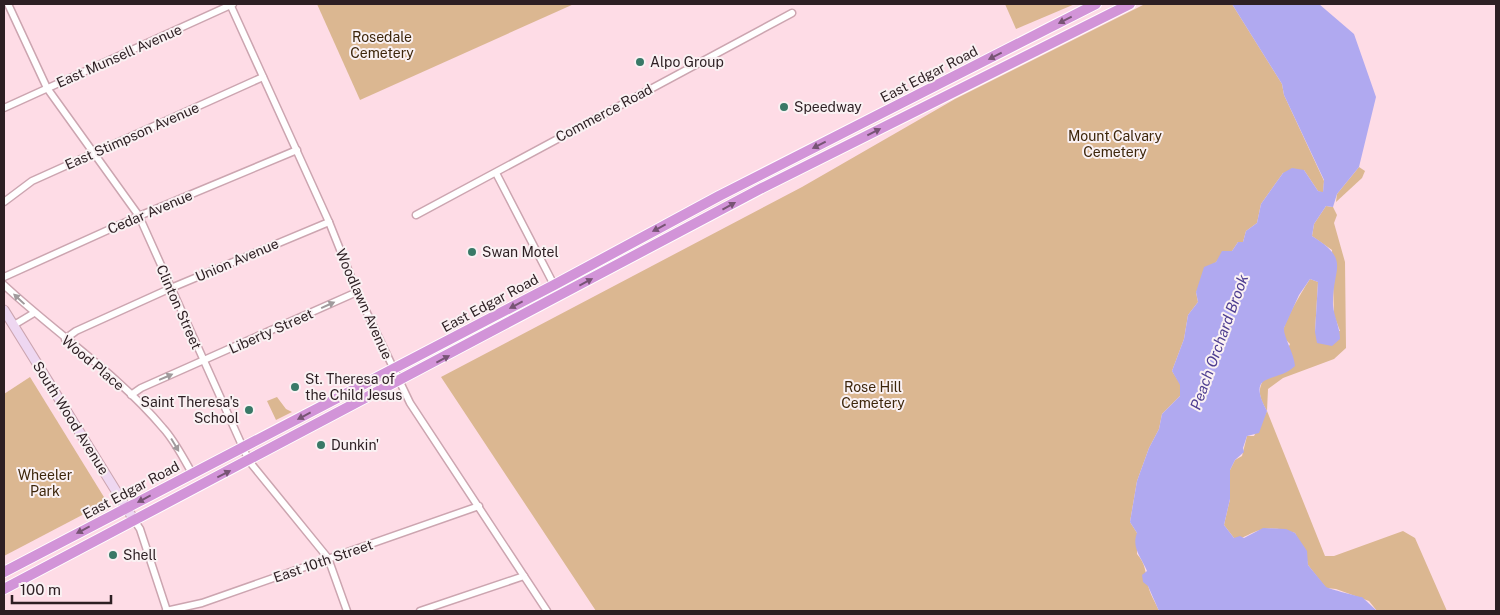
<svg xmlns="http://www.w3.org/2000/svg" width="1500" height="615" font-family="'Public Sans',sans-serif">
<rect width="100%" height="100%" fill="#fedce6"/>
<g fill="#dbb791">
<polygon points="317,4 574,4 360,100"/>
<polygon points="1005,4 1075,4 1016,29"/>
<path d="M1145,4H1232L1282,84L1284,95L1324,181L1323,193L1318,191L1304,170L1283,173L1261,204L1257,223L1246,231L1243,242H1238L1232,251L1216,262L1196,292L1198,302L1188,315L1184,339L1172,371L1181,385L1180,396L1162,414L1159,429L1149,448L1137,481L1130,522L1137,533V554C1146,564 1145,572 1148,584C1149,593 1156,603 1159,611H596L441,377L802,187L955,99Z"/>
<polygon points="1359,167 1365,171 1362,178 1336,202 1337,194"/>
<path d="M1326,206L1333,207L1337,215L1334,223L1345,262L1346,348L1334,359L1283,378L1268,389L1267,411L1325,556H1334L1403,531L1415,538L1447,611H1377L1369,601L1336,589L1326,588L1308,565L1306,556L1295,533C1281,528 1266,526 1252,533C1245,536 1243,539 1234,538L1224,525L1230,499V470L1235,460L1242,456L1247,436H1254L1267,411C1261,400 1256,391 1264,379L1274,376L1290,344C1287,341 1284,338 1283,334C1282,324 1304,288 1310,279L1318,282L1315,332L1340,331L1334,315L1332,250L1312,236L1314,224Z"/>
<polygon points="30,377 107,502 4,556 4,394"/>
<polygon points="277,397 286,409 292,412 276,420 267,401"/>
</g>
<path fill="#b0a9f0" d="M1232,4H1319L1354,34L1376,97L1359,167L1337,194L1333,207L1326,206L1314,224L1312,236C1352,261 1332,267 1333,305C1334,317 1340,327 1340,339L1332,346L1317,343L1315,332L1318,282L1310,279L1299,295L1284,328C1283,336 1294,353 1295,366C1277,384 1245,370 1267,411L1259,433L1247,436L1243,448L1244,452L1235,460L1230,470V499L1224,525L1234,538L1240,536L1244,538L1263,528L1286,529L1295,533L1307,551L1308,565L1326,587C1330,589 1359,597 1362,597L1377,611H1159L1148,586L1143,582L1142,575L1147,571C1142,558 1131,548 1137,533L1130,522L1137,481L1149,448L1159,429L1162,414L1180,396V385L1172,371L1184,339L1188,315L1198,302L1196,292L1204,267L1216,262L1222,251H1232L1238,242H1243L1246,231L1257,223L1261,204L1283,173L1292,168L1304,170L1318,191L1323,192L1324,180L1284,95L1282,84Z"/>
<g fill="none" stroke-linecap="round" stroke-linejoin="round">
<g stroke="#cca5b0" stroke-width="9">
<g id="minor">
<polyline points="8,4 47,88 139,216 249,461 328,558 347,611"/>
<polyline points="230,4 329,222 357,292 410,403 547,611"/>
<polyline points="4,108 233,4"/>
<polyline points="496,173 554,285"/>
<polyline points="4,202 32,181 263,77"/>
<polyline points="416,215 792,13"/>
<polyline points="4,277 139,216 297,150"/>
<path d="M4,285C54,332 119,375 163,428C175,441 183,458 192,473"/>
<polyline points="14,325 34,313"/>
<polyline points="65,339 76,331 171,288 329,222"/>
<polyline points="131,395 141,388 357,292"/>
<polyline points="134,520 140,529 167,611"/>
<polyline points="166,611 202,603 479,506"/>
<polyline points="420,611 524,576"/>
</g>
</g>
<g stroke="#cca5b0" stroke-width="11">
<polyline id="secondary" points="4,310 134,520"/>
</g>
<g stroke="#fff" stroke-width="12">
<g id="trunk">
<polyline points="4,572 554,285 719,196 1096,4"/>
<polyline points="4,589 762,188 1130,4"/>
</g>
</g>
<use href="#minor" stroke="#fff" stroke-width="6"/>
<use href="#secondary" stroke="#eed7f1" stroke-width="9"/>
<use href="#trunk" stroke="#d294d8" stroke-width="10"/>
</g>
<defs><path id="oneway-solid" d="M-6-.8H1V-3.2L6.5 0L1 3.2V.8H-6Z" transform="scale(1.25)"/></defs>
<g fill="#775474">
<use href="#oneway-solid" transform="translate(1065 20) rotate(153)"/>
<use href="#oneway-solid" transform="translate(995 56) rotate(153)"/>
<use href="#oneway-solid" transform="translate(874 132) rotate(-27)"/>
<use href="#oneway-solid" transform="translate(819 145) rotate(153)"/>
<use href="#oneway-solid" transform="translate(729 206) rotate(-29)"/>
<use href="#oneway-solid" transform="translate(659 228) rotate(152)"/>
<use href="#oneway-solid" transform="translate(586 282) rotate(-28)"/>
<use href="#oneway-solid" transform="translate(516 305) rotate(152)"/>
<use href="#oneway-solid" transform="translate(443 359) rotate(-28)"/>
<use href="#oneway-solid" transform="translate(304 416) rotate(152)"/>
<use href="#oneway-solid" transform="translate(224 474) rotate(-27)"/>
<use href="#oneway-solid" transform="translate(144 499) rotate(152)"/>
<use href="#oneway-solid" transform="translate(83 530) rotate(152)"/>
</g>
<g fill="#a09a9c">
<use href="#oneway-solid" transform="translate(19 299) rotate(-137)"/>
<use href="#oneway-solid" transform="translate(328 305) rotate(-24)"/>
<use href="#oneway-solid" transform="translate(166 377) rotate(-23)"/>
<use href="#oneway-solid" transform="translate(175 445) rotate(59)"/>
</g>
<g fill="#397967" stroke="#faf1f3" stroke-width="2">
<circle cx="640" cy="62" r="5"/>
<circle cx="784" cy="107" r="5"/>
<circle cx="472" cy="252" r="5"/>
<circle cx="295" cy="387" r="5"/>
<circle cx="249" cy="410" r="5"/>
<circle cx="321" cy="445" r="5"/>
<circle cx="113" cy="555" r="5"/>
</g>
<g text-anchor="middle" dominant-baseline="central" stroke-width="4" stroke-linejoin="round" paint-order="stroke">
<g font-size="14" fill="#3d260b" stroke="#faf1f3">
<text x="382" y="37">Rosedale<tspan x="382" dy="16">Cemetery</tspan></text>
<text x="1115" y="136">Mount Calvary<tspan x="1115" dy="16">Cemetery</tspan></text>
<text x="873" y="387">Rose Hill<tspan x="873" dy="16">Cemetery</tspan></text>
<text x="45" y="475">Wheeler<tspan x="45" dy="16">Park</tspan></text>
</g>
<g font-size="14" fill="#2d1f23" stroke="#faf1f3">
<text transform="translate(119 56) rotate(-24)">East Munsell Avenue</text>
<text transform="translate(929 74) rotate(-27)">East Edgar Road</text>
<text transform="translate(604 113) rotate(-28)">Commerce Road</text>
<text transform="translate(132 136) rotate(-24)">East Stimpson Avenue</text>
<text transform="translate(150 212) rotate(-23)">Cedar Avenue</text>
<text transform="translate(237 260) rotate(-23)">Union Avenue</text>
<text transform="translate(490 303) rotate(-28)">East Edgar Road</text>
<text transform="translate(364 304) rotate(66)">Woodlawn Avenue</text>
<text transform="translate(179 307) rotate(66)">Clinton Street</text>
<text transform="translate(271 331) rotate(-24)">Liberty Street</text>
<text transform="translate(93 363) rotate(40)">Wood Place</text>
<text transform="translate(71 418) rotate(58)">South Wood Avenue</text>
<text transform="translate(131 490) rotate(-28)">East Edgar Road</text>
<text transform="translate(323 561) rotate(-19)">East 10th Street</text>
</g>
<g font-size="14" fill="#2d1f23" stroke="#faf1f3" text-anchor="start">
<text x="650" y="62">Alpo Group</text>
<text x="794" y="107">Speedway</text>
<text x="482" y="252">Swan Motel</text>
<text x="305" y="379">St. Theresa of<tspan x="305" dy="16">the Child Jesus</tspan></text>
<text x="239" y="402" text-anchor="end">Saint Theresa's<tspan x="239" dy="16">School</tspan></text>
<text x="331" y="445">Dunkin'</text>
<text x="123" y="555">Shell</text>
</g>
<g font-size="15" font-style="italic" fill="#4d3d90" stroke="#faf1f3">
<text transform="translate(1219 342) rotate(-70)">Peach Orchard Brook</text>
</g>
</g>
<rect width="1500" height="615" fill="none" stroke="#2d1f23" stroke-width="10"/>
<path d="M12 595v8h99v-8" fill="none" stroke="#2d1f23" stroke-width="2.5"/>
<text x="20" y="595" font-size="15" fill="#2d1f23" stroke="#faf1f3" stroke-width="4" paint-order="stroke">100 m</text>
</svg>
